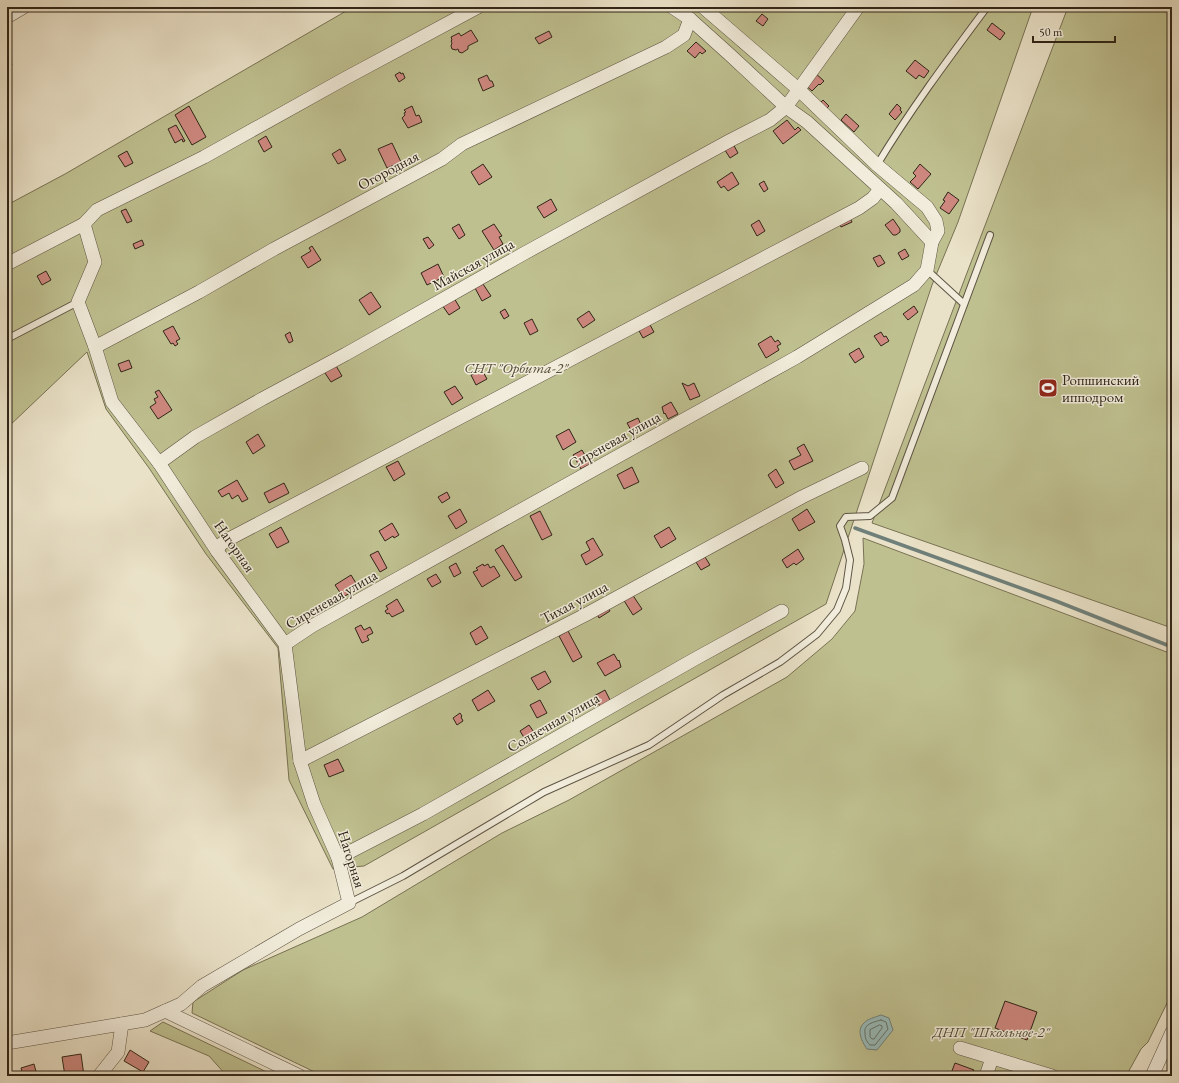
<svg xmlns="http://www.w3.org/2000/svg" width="1179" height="1083" font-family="'EB Garamond',serif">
<rect width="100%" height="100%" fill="#eae2c8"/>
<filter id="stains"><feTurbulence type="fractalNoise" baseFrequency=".005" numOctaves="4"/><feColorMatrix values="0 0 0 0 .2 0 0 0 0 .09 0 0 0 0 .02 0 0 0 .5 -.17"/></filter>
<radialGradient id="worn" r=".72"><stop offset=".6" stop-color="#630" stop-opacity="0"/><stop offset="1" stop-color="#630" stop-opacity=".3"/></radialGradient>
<g fill="#bfc090" stroke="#787254">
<polygon points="353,7 1033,7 958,222 932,285 826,604 364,866 333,869 289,780 278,648 206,554 149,468 106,409 87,352 7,428 7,205 65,174"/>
<polygon points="1068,7 1172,7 1172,628 872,523"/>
<polygon points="863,538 1172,654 1172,993 1148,1042 1141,1049 1126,1076 323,1076 192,1013 193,1002 243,970 362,917 502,833 569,800 787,677 832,639 855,611 864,564"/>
<polygon points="163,1022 275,1076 227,1076 209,1056 150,1031"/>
</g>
<path fill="#99bdbc" stroke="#6f807a" d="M881,1015L889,1018L893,1030L877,1050L867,1049C862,1042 856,1030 864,1023C867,1019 876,1017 881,1015Z"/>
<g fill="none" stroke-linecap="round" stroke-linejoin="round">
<g stroke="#64716a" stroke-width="1">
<path d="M881,1020L886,1022L888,1029L875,1045H870C866,1041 865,1038 865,1033C863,1024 874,1022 881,1020Z"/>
<polygon points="880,1025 882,1026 882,1028 874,1039 872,1039 870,1037 870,1030"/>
</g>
<polyline stroke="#6f807a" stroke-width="3.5" points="855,528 1056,601 1172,647"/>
</g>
<g fill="#ce887f" stroke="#302518">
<polygon points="739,7 750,7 746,12"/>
<polygon points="792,7 802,7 799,11"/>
<polygon points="762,14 768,19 763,26 756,21"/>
<polygon points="992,23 1005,33 1000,40 987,30"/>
<polygon points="471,30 478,41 468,46 468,49 462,53 459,52 458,49 456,50 452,49 451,46 452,43 451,41 452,40 451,37 459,33 461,36"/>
<polygon points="549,31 552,37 539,44 535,38"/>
<polygon points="696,42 706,51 702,54 700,52 695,58 687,51"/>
<polygon points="7,56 12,65 7,68"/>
<polygon points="915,60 929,71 924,78 919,75 916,79 906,71"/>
<polygon points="400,72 401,74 403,73 405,78 399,82 395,75"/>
<polygon points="814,72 824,81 820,85 819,84 812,91 803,83"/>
<polygon points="487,75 490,81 492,81 494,86 483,91 478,79"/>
<polygon points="823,100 829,106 825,110 819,104"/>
<polygon points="897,104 901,108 900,110 902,112 895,120 889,114"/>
<polygon points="189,106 206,137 192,145 175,115"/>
<polygon points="412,106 416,116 419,115 422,122 408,128 402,118 405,115 404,113 406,112 404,110"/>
<polygon points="846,114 859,126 854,132 841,120"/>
<polygon points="787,120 795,130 798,127 801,130 783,144 773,131"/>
<polygon points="176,125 185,141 183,142 182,139 175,143 168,129"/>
<polygon points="266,136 272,147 264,152 258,141"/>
<polygon points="732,142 738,153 730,158 723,147"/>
<polygon points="392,143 401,162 387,168 378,149"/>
<polygon points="340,149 346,160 338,164 332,154"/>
<polygon points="127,151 133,163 125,167 118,156"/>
<polygon points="483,164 492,177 479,185 471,172"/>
<polygon points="920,164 931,174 918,189 910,182 916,176 913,173"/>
<polygon points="732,172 739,184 728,191 724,186 721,188 717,182"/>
<polygon points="764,181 768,189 764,192 759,184"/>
<polygon points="948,192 959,200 949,214 940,208 945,201 943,200"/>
<polygon points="551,199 557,210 544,218 537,207"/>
<polygon points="126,209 132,221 127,223 121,211"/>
<polygon points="846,210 852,222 841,227 835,215"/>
<polygon points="893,219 900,229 900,232 896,235 893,235 885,225"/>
<polygon points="759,220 765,231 757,236 751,225"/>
<polygon points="459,224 465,235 459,239 452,228"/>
<polygon points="494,224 502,236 499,237 503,244 494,250 482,231"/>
<polygon points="428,237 434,245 429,249 423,239"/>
<polygon points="142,240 144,245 135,249 133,244"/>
<polygon points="312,246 321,260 308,268 301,257 311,251 309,248"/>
<polygon points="905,249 909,256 902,260 898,253"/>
<polygon points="880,255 885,263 878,267 873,258"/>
<polygon points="438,264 444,277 427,285 421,273"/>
<polygon points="46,271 51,280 42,285 37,276"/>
<polygon points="483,284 491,296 482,301 475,288"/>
<polygon points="371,292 381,307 369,315 359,300"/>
<polygon points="454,298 460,308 449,315 442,305"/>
<polygon points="914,306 918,312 908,320 903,314"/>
<polygon points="505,309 509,316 504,319 500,312"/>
<polygon points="589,311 595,320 583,328 577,319"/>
<polygon points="532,319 538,331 530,335 524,323"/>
<polygon points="649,323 654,332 643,338 638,329"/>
<polygon points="173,326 180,339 176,341 178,344 175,346 173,343 171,344 163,331"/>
<polygon points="290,332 293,341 289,343 285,335"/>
<polygon points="881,332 884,337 886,336 889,341 881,346 874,336"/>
<polygon points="771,336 775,342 778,340 781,344 777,346 779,350 766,358 758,344"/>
<polygon points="859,348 864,357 855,363 849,354"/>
<polygon points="129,360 132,368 121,372 118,364"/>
<polygon points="335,364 342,376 331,382 323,370"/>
<polygon points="482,370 487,379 476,385 471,375"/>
<polygon points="682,383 688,386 694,383 700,396 690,400"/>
<polygon points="455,386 463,398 452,405 444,392"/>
<polygon points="159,390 172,410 158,419 150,407 156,403 154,399 158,397 155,392"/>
<polygon points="671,402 678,414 668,419 665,413 664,414 662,407"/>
<polygon points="638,418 642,427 632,432 627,423"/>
<polygon points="569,429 576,442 563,450 556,436"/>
<polygon points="258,434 265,446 253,454 246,442"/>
<polygon points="804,444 813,461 794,470 789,461 801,455 797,448"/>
<polygon points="582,450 590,464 581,469 573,455"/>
<polygon points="398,461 405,474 394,481 386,467"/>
<polygon points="632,467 639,482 624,489 617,475"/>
<polygon points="776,469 784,483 776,488 768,475"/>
<polygon points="237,480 248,499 242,502 238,495 232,499 229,493 222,497 218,491"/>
<polygon points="284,483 289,493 269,503 264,493"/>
<polygon points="447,492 450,498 442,503 438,497"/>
<polygon points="460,509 467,522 456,529 448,516"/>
<polygon points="807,509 815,522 799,531 792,519"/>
<polygon points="540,511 552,535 542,540 530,516"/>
<polygon points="392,523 399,535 394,538 393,536 385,541 379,531"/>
<polygon points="281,527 289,542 277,548 269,534"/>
<polygon points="669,527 676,539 661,548 654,536"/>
<polygon points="593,538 603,555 586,565 581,555 590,550 586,542"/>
<polygon points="503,545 522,577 515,581 495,550"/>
<polygon points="798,549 804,559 796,565 794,563 787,568 782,560"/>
<polygon points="378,551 387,568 380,572 370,555"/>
<polygon points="705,557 710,565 701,570 696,562"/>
<polygon points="456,563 461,573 454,577 449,567"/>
<polygon points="483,564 484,566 488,564 490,568 494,566 500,576 482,587 473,572 478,570 476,568"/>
<polygon points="436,574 441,582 432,587 427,579"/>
<polygon points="351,575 359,588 343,597 335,585"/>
<polygon points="632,594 642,609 633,615 623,599"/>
<polygon points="397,599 404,611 392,617 389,613 387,614 385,611 388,609 386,606"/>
<polygon points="607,605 610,611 599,618 596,612"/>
<polygon points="361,625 364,630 370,627 373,633 367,636 369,640 362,643 355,628"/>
<polygon points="481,626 488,638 476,645 470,633"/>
<polygon points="568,631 582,657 573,662 559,636"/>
<polygon points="614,654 618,661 619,660 621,667 605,676 597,663"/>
<polygon points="545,671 551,682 538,690 531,678"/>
<polygon points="488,690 495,701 478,711 472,700"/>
<polygon points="605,690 611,702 601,708 594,696"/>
<polygon points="540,700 547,713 537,718 530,705"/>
<polygon points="460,713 462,716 461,717 463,721 457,725 453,718"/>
<polygon points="529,725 538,738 528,744 520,731"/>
<polygon points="338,759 344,771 329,777 324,765"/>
<polygon points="1005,1001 1037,1012 1027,1040 995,1028"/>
<polygon points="130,1050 149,1062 143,1072 124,1061"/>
<polygon points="81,1054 84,1076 65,1076 62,1057"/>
<polygon points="955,1063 974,1070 971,1076 950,1076"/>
<polygon points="34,1064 37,1075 23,1076 21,1068"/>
</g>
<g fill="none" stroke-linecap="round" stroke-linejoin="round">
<g stroke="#5e5444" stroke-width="8">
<g id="lane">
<path d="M877,165C910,110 949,58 987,7"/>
<polyline points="927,270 964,304"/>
<polyline points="7,339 78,302"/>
<polyline points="349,903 403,876 544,792 649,745 723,695 780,662 817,634 837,610 846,588 850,560 845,540 840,526 846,517 870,516 892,498 990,235"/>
</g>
</g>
<g stroke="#5e5444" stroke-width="14">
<g id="street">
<polyline points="672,7 690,19 729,54 786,107 807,122 896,203 932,242"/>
<polyline points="7,17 24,7"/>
<polyline points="7,264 84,224 97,210 204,157 344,79 478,7"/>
<polyline points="95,347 199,292 274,249 442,159 462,144 666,47 684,35 690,19"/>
<polyline points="159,463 195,437 262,399 346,354 523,254 731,140 770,120 786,107 858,7"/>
<polyline points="217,551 220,545 227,540 859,208 873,198 880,189"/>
<polyline points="285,644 312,626 797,357 914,285 927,270 932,242 938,231 936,221 927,207 877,165 798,89 703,7"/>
<polyline points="300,761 585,615 802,497 862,468"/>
<polyline points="338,858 423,814 693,660 782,611"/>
<polyline points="165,1011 300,1076"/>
<polyline points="7,1043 145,1020 181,1004 202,986 299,929 349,903 338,858 314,804 300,761 285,644 217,551 159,463 112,402 95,347 78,302 95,262 84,224"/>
<polyline points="960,1048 1052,1076"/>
<polyline points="99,1076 118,1052 122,1024"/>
<polyline points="986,1076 992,1058"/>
<polyline points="1152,1076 1172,1032"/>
</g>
</g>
<use href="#lane" stroke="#f1ecdb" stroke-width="6"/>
<use href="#street" stroke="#f1ecdb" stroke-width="13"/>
</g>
<defs>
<g id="stadium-square" transform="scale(1)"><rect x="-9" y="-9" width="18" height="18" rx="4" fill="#8f2418" stroke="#f1ecdb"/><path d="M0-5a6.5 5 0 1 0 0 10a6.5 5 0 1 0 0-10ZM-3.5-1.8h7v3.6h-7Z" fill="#fff"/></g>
</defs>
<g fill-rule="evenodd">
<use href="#stadium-square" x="1048" y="388"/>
</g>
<g text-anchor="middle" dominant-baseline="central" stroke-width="3" stroke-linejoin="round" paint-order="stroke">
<g font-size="15" fill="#302518" stroke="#f1ecdb">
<text transform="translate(388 170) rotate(-28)">Огородная</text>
<text transform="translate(473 264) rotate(-29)">Майская улица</text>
<text transform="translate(614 440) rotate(-29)">Сиреневая улица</text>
<text transform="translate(235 546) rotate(55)">Нагорная</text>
<text transform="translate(331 599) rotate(-30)">Сиреневая улица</text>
<text transform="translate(574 602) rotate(-28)">Тихая улица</text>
<text transform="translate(553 722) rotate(-30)">Солнечная улица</text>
<text transform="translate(352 859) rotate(72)">Нагорная</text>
</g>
<g font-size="15" font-style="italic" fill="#544c36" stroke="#f1ecdb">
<text x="516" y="367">СНТ "Орбита-2"</text>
<text x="991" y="1031">ДНП "Школьное-2"</text>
</g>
<g font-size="15" fill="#302518" stroke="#f1ecdb" text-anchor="start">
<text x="1062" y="379">Ропшинский<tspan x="1062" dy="17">ипподром</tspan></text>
</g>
</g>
<rect width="1179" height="1083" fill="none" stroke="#eae2c8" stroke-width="24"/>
<rect x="8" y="8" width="1163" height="1067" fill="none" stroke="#302518" stroke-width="2"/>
<rect x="12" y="12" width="1155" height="1059" fill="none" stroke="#302518"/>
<path d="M1033 36v6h82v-6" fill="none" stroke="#302518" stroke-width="2"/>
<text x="1039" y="36" font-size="12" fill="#302518" stroke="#f1ecdb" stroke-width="3" paint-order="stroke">50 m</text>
<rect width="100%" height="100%" filter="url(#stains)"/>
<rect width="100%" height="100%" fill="url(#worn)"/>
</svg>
